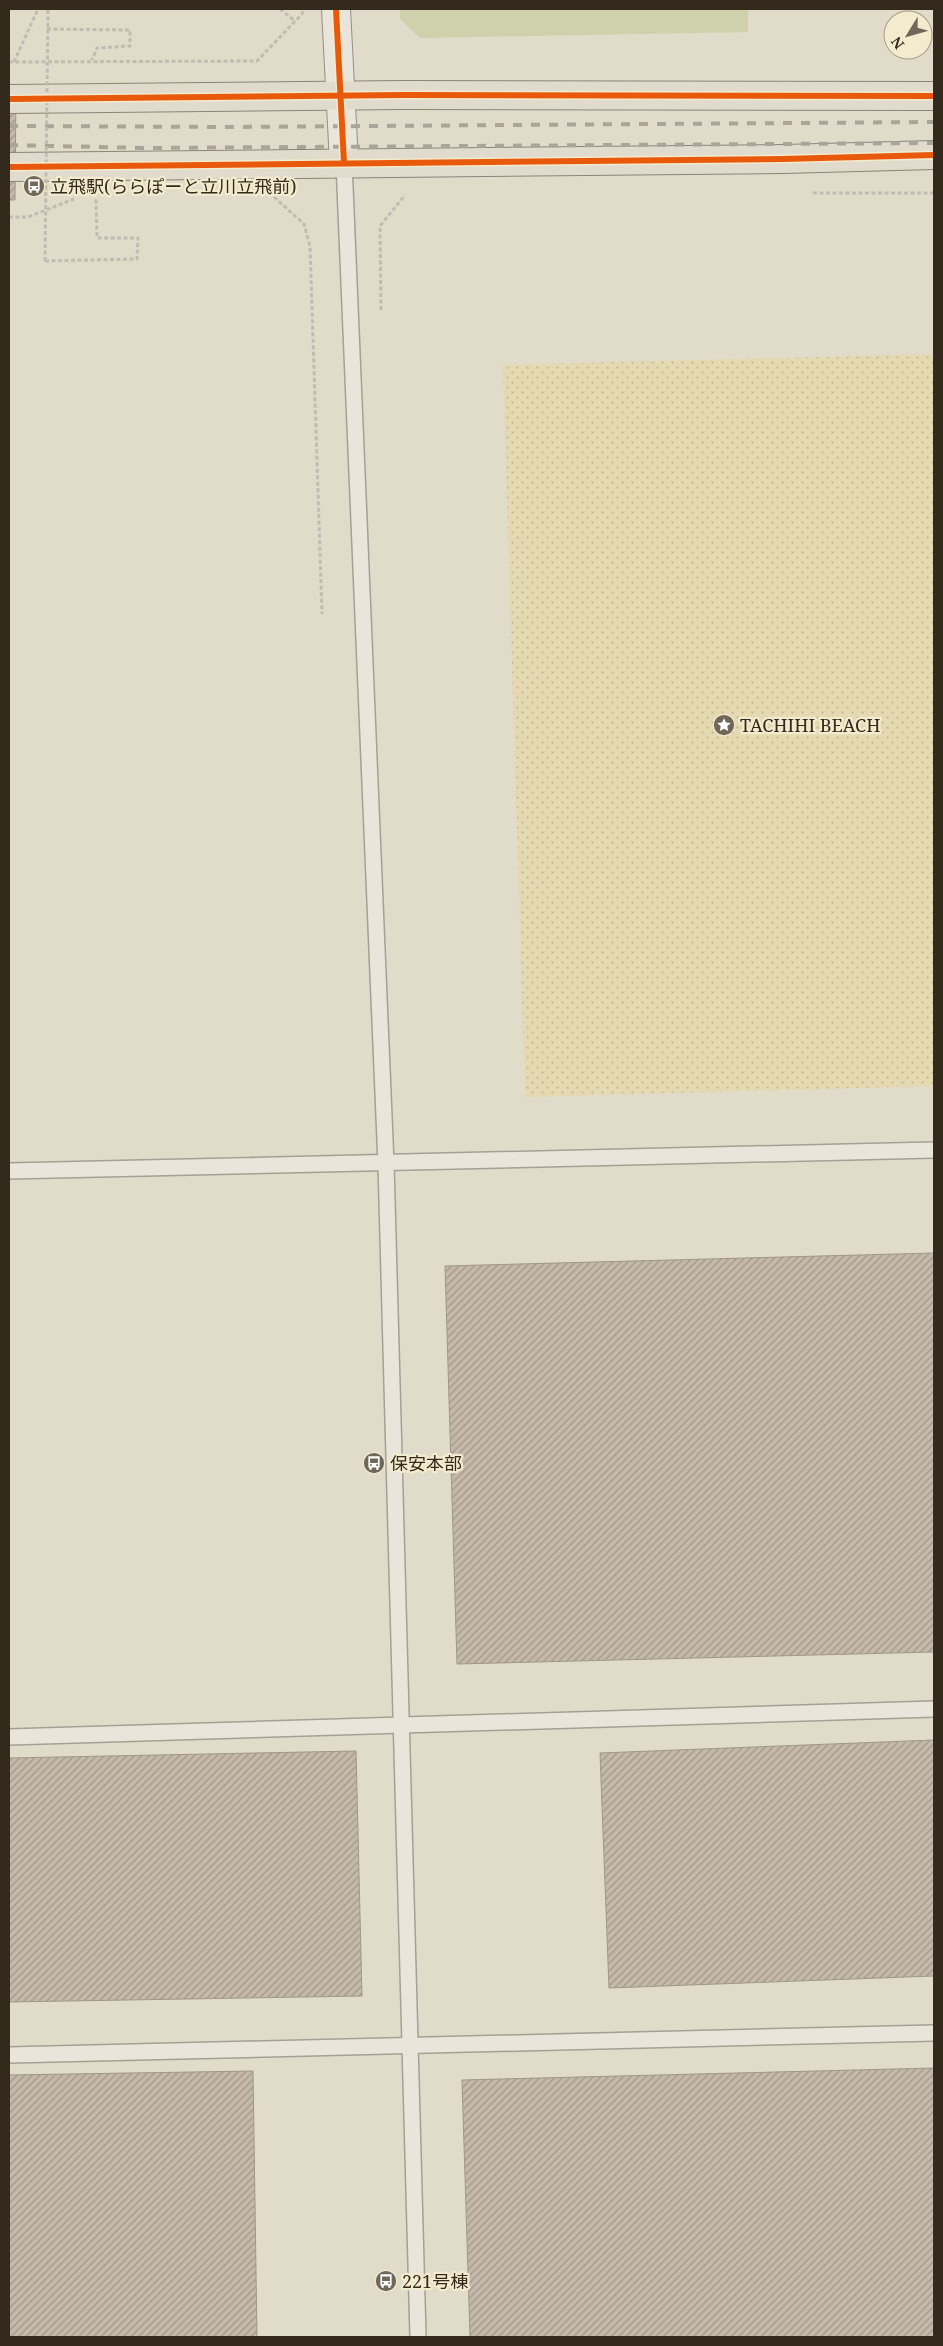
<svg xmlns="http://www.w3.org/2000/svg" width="943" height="2346" font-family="'Noto Serif','Noto Sans JP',serif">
<defs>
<pattern id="sand-dots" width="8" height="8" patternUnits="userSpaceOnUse" patternTransform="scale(1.25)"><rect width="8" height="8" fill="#e4d9b1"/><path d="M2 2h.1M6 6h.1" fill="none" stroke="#c4ba98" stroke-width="1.8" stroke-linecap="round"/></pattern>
<pattern id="building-hatch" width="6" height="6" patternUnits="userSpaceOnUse" patternTransform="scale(1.25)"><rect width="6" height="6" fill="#c4b9aa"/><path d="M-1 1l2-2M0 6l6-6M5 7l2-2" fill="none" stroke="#a0968a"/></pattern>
</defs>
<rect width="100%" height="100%" fill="#e1dbc9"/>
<polygon fill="url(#sand-dots)" points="934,354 934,1086 525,1097 503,365"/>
<polygon fill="#ced1ac" points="400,9 748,9 748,32 420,38 400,19"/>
<g fill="url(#building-hatch)" stroke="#a09789">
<polygon points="9,85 16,85 15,200 9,200"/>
<polygon points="934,1253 934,1652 457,1664 445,1266"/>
<polygon points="934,1740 934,1976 609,1988 600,1753"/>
<polygon points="356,1751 362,1996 9,2002 9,1758"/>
<polygon points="934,2068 934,2337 470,2337 462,2080"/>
<polygon points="253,2071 257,2337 9,2337 9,2075"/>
</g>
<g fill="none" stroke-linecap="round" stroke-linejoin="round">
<g stroke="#a5a093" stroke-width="18">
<g id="lane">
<polyline points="344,163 386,1164 418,2337"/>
<polyline points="9,1171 934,1150"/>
<polyline points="9,1737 934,1709"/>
<polyline points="9,2055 934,2033"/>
</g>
</g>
<g stroke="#958f83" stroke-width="30">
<polyline id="secondary" points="336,9 344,163"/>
</g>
<g stroke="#8b8579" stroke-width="30">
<g id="primary">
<polyline points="9,99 403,95 934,96"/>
<polyline points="9,167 783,159 934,155"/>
</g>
</g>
<g stroke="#c1bcb2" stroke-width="3" stroke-dasharray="4 2.5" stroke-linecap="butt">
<polyline points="280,9 295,21"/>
<polyline points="47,29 130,30 130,46 97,48 92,60"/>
<polyline points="9,62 257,61 302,14 303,10"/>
<polyline points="14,62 38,9"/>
<polyline points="813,193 934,193"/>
<polyline points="274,197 304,224 310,246 322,614"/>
<polyline points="9,217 28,217 74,199"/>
<polyline points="45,261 137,259 138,238 97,238 96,197"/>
<polyline points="381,310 380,226 405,195"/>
</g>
<use href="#lane" stroke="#e9e5da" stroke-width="15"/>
<use href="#secondary" stroke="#e9e5da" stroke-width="28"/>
<use href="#primary" stroke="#e0dbcc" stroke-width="28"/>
<g stroke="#a8a59b" stroke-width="4" stroke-dasharray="9 9" stroke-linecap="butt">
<polyline points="9,126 230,127 934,122"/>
<polyline points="9,145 143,148 934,143"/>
</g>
<polyline stroke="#c1bcb2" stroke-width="3" stroke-dasharray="4 2.5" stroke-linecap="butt" points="45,261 48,9"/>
<g stroke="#f3ebce" stroke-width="9">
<g id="cycleway">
<polyline points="336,9 344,163"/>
<polyline points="9,99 403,95 934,96"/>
<polyline points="9,167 783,159 934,155"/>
</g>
</g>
<use href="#cycleway" stroke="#e8590c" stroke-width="6"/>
</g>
<defs>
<g id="bus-disc" transform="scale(1.125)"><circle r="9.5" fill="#706759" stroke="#f3ebce"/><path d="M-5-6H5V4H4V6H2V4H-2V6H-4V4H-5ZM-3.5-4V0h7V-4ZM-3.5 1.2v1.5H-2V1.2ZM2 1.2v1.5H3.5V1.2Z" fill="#fff"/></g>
<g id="sight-disc" transform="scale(1.125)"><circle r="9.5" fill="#706759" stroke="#f3ebce"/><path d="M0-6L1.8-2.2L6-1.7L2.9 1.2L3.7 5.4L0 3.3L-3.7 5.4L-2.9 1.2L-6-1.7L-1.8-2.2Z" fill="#fff"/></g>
</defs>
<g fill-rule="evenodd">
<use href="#bus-disc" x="34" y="186"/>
<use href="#sight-disc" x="724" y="725"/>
<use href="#bus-disc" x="374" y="1463"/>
<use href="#bus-disc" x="386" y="2281"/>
</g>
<g text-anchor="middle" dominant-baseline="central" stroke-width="4.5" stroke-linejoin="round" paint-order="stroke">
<g font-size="18" fill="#33291c" stroke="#f3ebce" text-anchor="start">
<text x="50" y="186">立飛駅(ららぽーと立川立飛前)</text>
<text x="740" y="725">TACHIHI BEACH</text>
<text x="390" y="1463">保安本部</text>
<text x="402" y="2281">221号棟</text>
</g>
</g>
<rect width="943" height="2346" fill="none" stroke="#33291c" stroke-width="20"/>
<g transform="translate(908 35) rotate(233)"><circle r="24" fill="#f3ebce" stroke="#a69d87"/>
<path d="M0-4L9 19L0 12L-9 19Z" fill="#706759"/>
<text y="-8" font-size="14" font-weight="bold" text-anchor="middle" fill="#33291c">N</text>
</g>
</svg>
